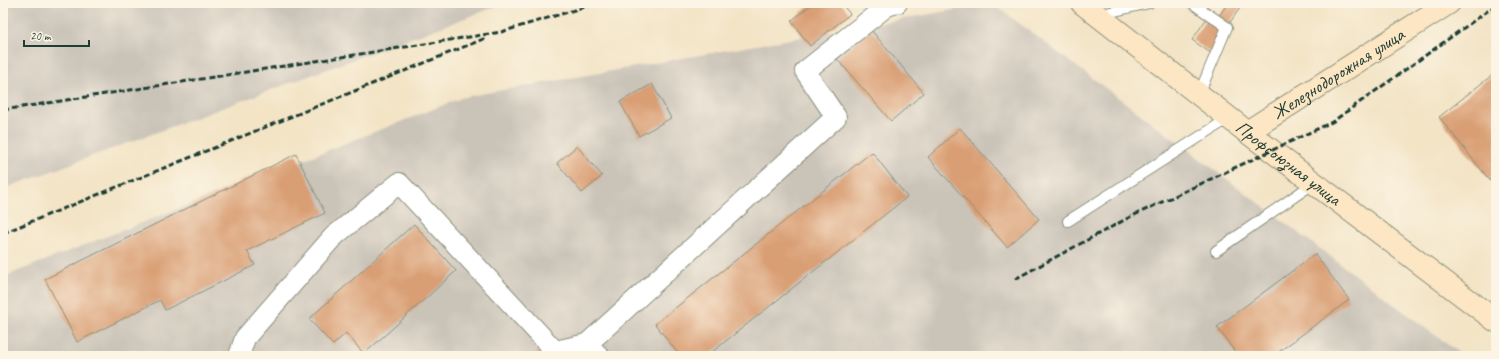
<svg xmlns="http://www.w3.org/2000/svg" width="1499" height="359" font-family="Caveat,sans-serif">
<rect width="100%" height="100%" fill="#fcf5e5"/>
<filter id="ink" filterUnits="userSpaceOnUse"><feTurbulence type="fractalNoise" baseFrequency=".025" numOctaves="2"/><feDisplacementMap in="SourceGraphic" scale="8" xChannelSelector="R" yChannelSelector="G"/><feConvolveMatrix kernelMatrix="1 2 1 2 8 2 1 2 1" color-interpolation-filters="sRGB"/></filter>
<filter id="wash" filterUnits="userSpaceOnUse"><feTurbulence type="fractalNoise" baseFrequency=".012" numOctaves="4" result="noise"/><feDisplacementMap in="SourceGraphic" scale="16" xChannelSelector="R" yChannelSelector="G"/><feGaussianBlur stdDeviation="0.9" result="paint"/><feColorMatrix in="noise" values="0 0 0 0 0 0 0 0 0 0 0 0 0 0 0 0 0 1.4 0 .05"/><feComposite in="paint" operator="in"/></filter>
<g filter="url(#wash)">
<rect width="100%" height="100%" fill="#f3e4c6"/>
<g fill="#cac3b8">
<polygon points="3,3 506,3 3,189"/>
<polygon points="992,3 1463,356 3,356 3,277 464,97"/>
</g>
<g id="blocks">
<g fill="#d99e73">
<polygon points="813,3 841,3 850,14 810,46 791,21"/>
<polygon points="1228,3 1233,3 1240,8 1224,31 1230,35 1215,56 1192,40 1207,18 1214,23"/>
<polygon points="871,30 924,93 891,121 837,59"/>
<polygon points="1496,72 1496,188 1439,117"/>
<polygon points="652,84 671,118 639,136 620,102"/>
<polygon points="960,128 1039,219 1007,247 928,157"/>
<polygon points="577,146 602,176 582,193 557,163"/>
<polygon points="872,152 907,197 707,356 680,356 655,324"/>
<polygon points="296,154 325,213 247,251 255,265 165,310 160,300 77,342 45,279"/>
<polygon points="414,224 456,271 364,354 346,333 333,345 309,319"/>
<polygon points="1315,254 1349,300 1273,356 1238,356 1217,327"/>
<polygon points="539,351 543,356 532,356"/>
</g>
</g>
</g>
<g filter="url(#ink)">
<use href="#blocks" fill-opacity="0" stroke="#89907d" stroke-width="1"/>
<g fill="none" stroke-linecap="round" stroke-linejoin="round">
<g stroke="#89907d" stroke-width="12">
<g id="service">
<polyline points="1192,3 1227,27 1199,94"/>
<polyline points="1098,15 1149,3"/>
<polyline points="1068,221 1229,118"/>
<polyline points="1216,251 1314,183"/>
</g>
</g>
<g stroke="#89907d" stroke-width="22">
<g id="minor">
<polyline points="239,356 245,338 333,237 399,183 555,351 587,344"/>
<polyline points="599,356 587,344 836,117 805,71 887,6 897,3"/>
</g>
</g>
<g stroke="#89907d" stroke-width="24">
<g id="secondary">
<path id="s1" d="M1082,3L1247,132L1496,321"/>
<path id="s2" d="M1247,132L1449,3"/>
</g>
</g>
<use href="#service" stroke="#fff" stroke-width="10"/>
<use href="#minor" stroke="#fff" stroke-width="20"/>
<use href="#secondary" stroke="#fce6c4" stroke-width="22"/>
<g stroke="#1f3d34" stroke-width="3" stroke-dasharray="6 3" stroke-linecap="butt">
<polyline points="3,110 501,32 598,3"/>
<polyline points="3,233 486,38"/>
<polyline points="1015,279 1128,218 1332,122 1496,5"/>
</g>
</g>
</g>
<g text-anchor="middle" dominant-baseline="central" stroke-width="3" stroke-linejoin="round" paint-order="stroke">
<g font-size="19" fill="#1f3d34" stroke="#fcf5e5">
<text stroke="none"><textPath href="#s2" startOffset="108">Железнодорожная улица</textPath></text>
<text stroke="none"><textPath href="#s1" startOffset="261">Профсоюзная улица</textPath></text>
</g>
</g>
<rect width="1499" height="359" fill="none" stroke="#fcf5e5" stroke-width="16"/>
<path d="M24 40v6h65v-6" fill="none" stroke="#1f3d34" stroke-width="2"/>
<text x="30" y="40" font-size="12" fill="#1f3d34" stroke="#fcf5e5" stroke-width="3" paint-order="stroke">20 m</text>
</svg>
